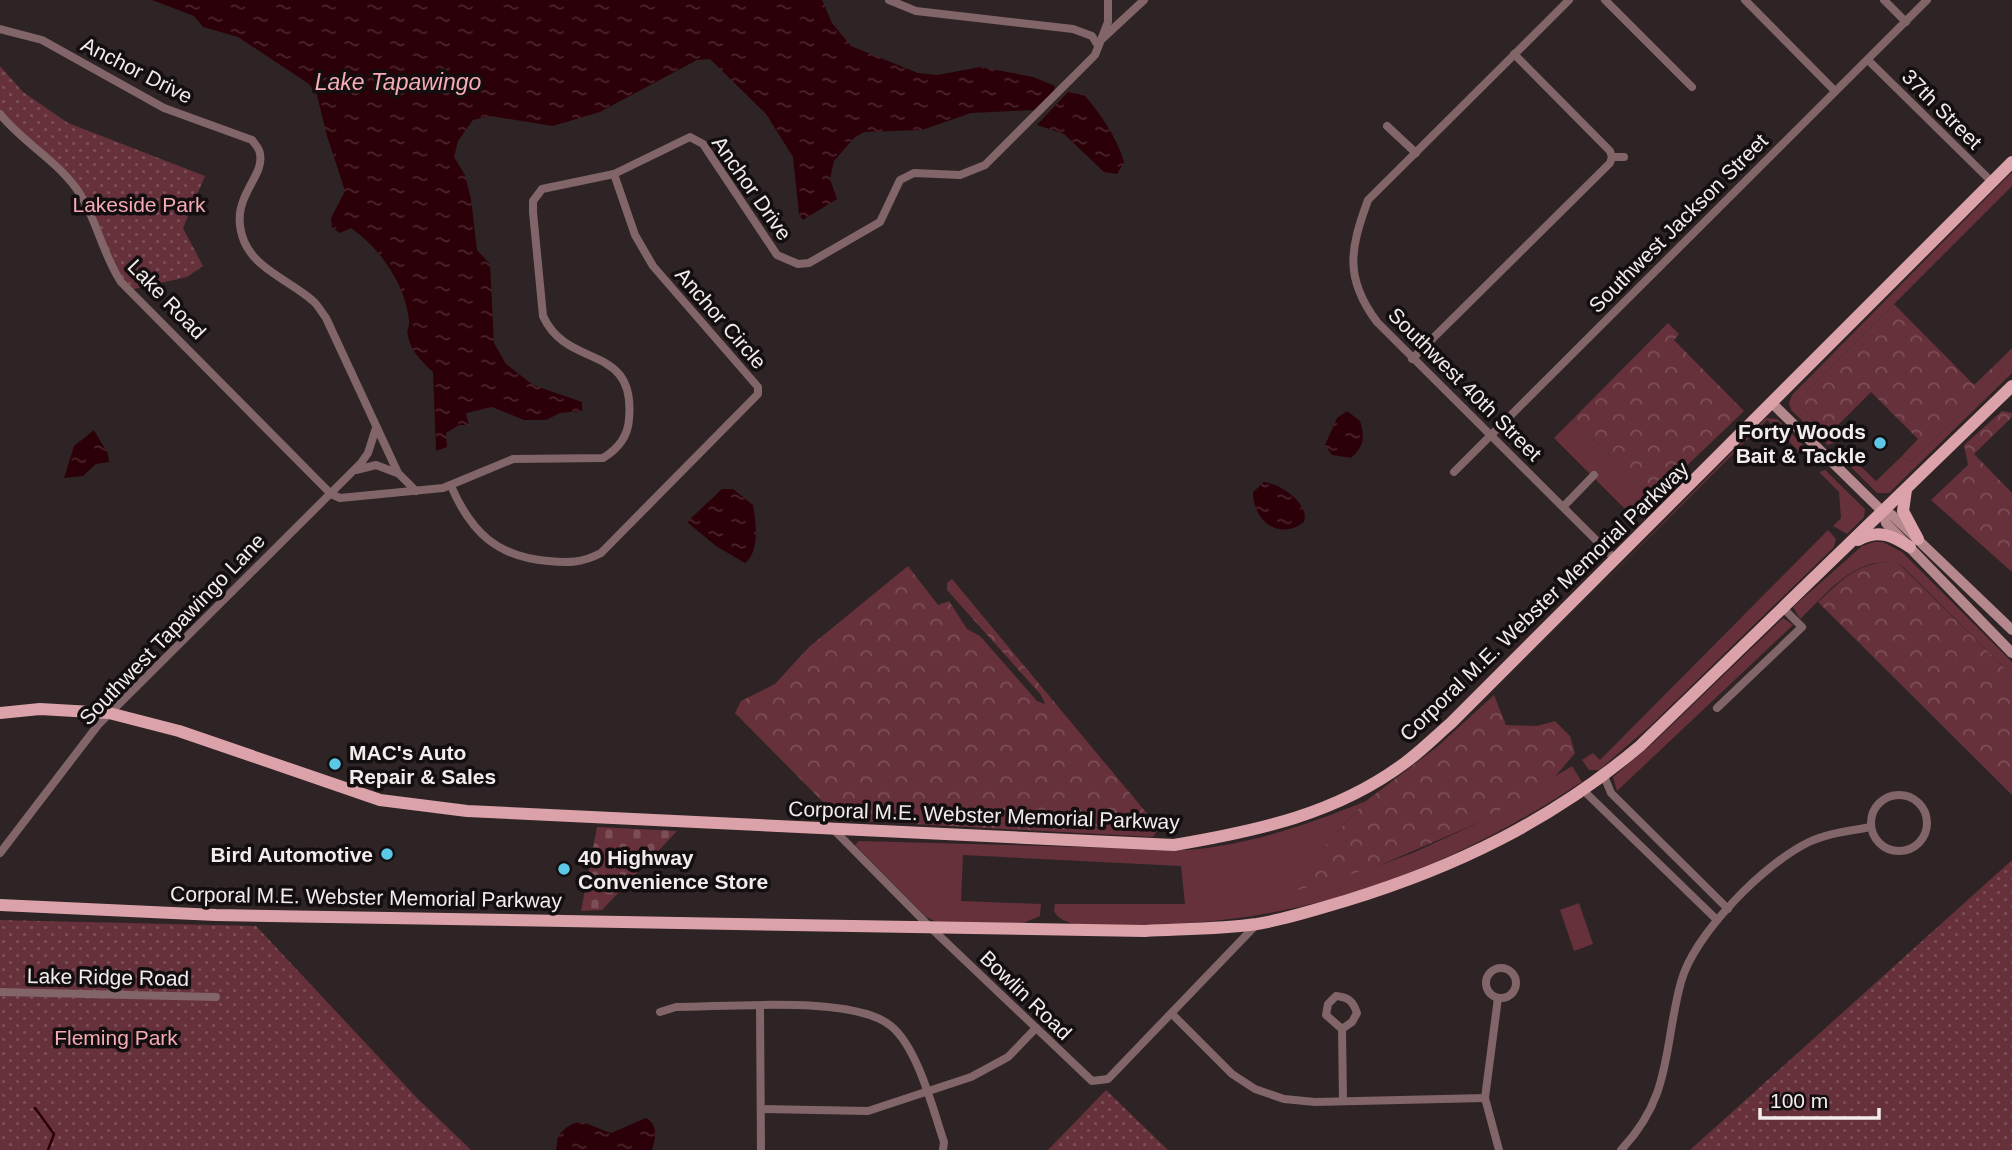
<svg xmlns="http://www.w3.org/2000/svg" width="2012" height="1150" font-family="Helvetica,sans-serif">
<defs>
<pattern id="forest-crowns" width="20" height="18" patternUnits="userSpaceOnUse" patternTransform="scale(1.75)"><rect width="20" height="18" fill="#66313b"/><path d="M2 6a3 3 0 1 1 6 0M12 15a3 3 0 1 1 6 0" fill="none" stroke="#7c4f58"/></pattern>
<pattern id="cemetery-stones" width="16" height="16" patternUnits="userSpaceOnUse" patternTransform="scale(1.75)"><rect width="16" height="16" fill="#66313b"/><path d="M2 7V4a2 2 0 0 1 4 0v3zM10 15v-3a2 2 0 0 1 4 0v3z" fill="#7c4f58"/></pattern>
<pattern id="park-dots" width="8" height="8" patternUnits="userSpaceOnUse" patternTransform="scale(1.75)"><rect width="8" height="8" fill="#66313b"/><path d="M2 2h.1M6 6h.1" fill="none" stroke="#7c4f58" stroke-width="1.8" stroke-linecap="round"/></pattern>
<pattern id="water-ripples" width="26" height="14" patternUnits="userSpaceOnUse" patternTransform="scale(1.75)"><rect width="26" height="14" fill="#2c0009"/><path d="M2 4q2-2 4 0t4 0M15 11q2-2 4 0t4 0" fill="none" stroke="#4b252d"/></pattern>
</defs>
<rect width="100%" height="100%" fill="#2e2425"/>
<g fill="#66313b">
<polygon points="2012,172 2012,186 1807,391 1802,408 1837,442 1828,445 1791,410 1789,403 1792,395"/>
<polygon points="2012,348 2012,373 1889,493 1877,493 1845,461 1846,452 1876,481 1901,457 1911,462 2003,372 1998,362"/>
<polygon points="1766,418 1777,419 1811,453 1815,460 1813,465 1767,420 1586,601"/>
<polygon points="1573,419 1653,498 1634,518 1554,438"/>
<polygon points="1825,470 1865,509 1864,517 1847,534 1833,526 1841,518 1839,492 1819,472"/>
<polygon points="1828,530 1836,539 1834,547 1650,726 1599,770 1589,770 1582,760 1593,753 1600,760"/>
<path d="M1874,542H1883L1902,552L2012,662V675L1902,566C1859,550 1828,593 1800,619L1793,607L1862,546Z"/>
<polygon points="1783,618 1793,625 1617,791 1613,777 1652,744"/>
<path d="M1572,766L1582,782L1580,783C1437,877 1291,928 1119,925C1100,925 1064,930 1054,911L1055,904H1185L1181,866L963,855L961,901L1041,904L1040,916L1023,923L937,922L926,917L855,845L859,841L1188,850C1252,844 1307,825 1366,801L1296,876L1378,866L1415,852L1480,822Z"/>
<polygon points="1579,903 1593,944 1574,951 1560,910"/>
</g>
<g fill="url(#forest-crowns)">
<polygon points="1894,304 1974,385 1998,362 2003,372 1911,462 1901,457 1918,439 1871,392 1829,434 1802,408 1802,399 1807,391"/>
<polygon points="1668,323 1679,334 1674,340 1744,411 1653,498 1573,419"/>
<polygon points="2002,411 2012,413 2012,417 1974,454 2012,493 2012,572 1931,500 1968,465 1964,445"/>
<path d="M1891,562L1901,566L2012,675V795L1818,602C1844,579 1854,564 1891,562Z"/>
<polygon points="908,566 938,605 949,601 967,629 980,636 1037,701 1045,704 1041,695 947,590 947,583 952,579 1154,822 1158,829 1153,837 860,821 858,812 833,809 825,804 735,713 741,701 775,684 809,647"/>
<polygon points="1494,695 1506,725 1537,726 1555,721 1570,736 1575,753 1553,779 1480,822 1378,866 1298,890 1294,888 1296,876 1366,801 1437,747"/>
</g>
<polygon fill="url(#cemetery-stones)" points="597,827 677,831 602,910 581,911"/>
<g fill="url(#park-dots)">
<polygon points="0,66 23,92 68,123 205,176 183,228 203,266 187,277 129,290 121,282 80,195 0,114"/>
<polygon points="2012,860 2012,1150 1690,1150"/>
<polygon points="0,920 256,926 417,1098 471,1150 0,1150"/>
<polygon points="1106,1090 1168,1150 1048,1150"/>
</g>
<g fill="url(#water-ripples)">
<path d="M152,0H822L832,23L851,46L918,73L937,75L981,67L1033,77L1055,86L1054,91L1034,110L971,113L922,130L864,132L854,138L834,161L830,179L837,199L803,220L799,214L793,157L766,114L710,59L697,60L600,112L553,126L490,116L473,120L458,141L454,157L465,175L471,199L477,250L490,264L494,343L506,364L533,385L582,402V411L560,413L546,420H524L492,407L466,413L469,425H459L446,433L447,447L436,451L433,372C423,363 410,350 408,336C406,331 410,325 409,320C405,284 380,248 351,228L340,233L332,228L331,218L345,191L327,136L317,95L309,84L238,37L203,27L194,16Z"/>
<path d="M1068,92L1084,95C1101,114 1117,138 1124,162L1117,174L1104,172L1064,134L1037,125Z"/>
<path d="M1347,411L1360,421C1365,438 1364,446 1351,458L1332,455L1325,445L1337,418Z"/>
<polygon points="94,430 108,454 109,462 96,464 83,476 64,478 74,446"/>
<path d="M1264,482C1281,484 1310,504 1304,522C1279,541 1253,521 1253,492Z"/>
<path d="M722,489H733L753,505C756,521 760,552 745,563L716,546L687,522Z"/>
<path d="M646,1118C658,1124 656,1139 652,1150H556L558,1136C579,1112 587,1126 611,1133Z"/>
</g>
<g fill="none" stroke-linecap="round" stroke-linejoin="round">
<polyline stroke="#2c0009" stroke-width="2.5" points="35,1108 54,1134 48,1150"/>
<g stroke="#816568" stroke-width="8">
<polyline points="889,0 916,11 1073,29 1092,36 1097,44"/>
<path d="M1569,0L1368,200C1350,249 1344,278 1377,322L1615,559"/>
<polyline points="1605,0 1692,87"/>
<polyline points="1745,0 1835,91"/>
<polyline points="1884,0 1906,22"/>
<path d="M0,29L42,40L164,108L252,140C255,144 260,149 260,154C265,179 227,198 244,241C255,269 292,282 313,301C318,305 322,313 326,318L398,473L416,491"/>
<polyline points="1102,39 1144,0"/>
<polyline points="1514,54 1610,151 1612,157"/>
<polyline points="1868,60 1992,182"/>
<path d="M0,114C23,143 60,162 80,194C97,221 103,255 121,282L331,494L340,498L443,488L513,459L603,458C618,449 628,436 629,419C636,342 568,371 543,316L533,212V201L542,189L614,174L690,137L703,144L777,255L798,264L809,263L880,222L900,180L914,173L960,175L985,165L1095,55L1108,22V0"/>
<polyline points="1387,126 1416,153"/>
<polyline points="1612,157 1624,157"/>
<polyline points="1412,359 1610,163 1612,157"/>
<polyline points="356,470 376,465 397,473"/>
<polyline points="1454,472 1927,0"/>
<path d="M451,486C471,532 497,557 548,561C569,563 582,563 601,553L758,394V387L653,266L635,235L614,174"/>
<polyline points="1563,507 1594,475"/>
<polyline points="1717,708 1802,627 1783,608"/>
<polyline points="1604,776 1611,793 1728,909"/>
<polyline points="1584,791 1717,920"/>
<circle cx="1899" cy="823" r="28"/>
<polyline points="833,829 930,927 1092,1081 1108,1079 1256,925"/>
<polyline points="0,853 98,725 361,463 368,453 376,428"/>
<circle cx="1501" cy="983" r="15"/>
<polyline points="0,992 216,997"/>
<polyline points="1498,998 1485,1098 1499,1150"/>
<polyline points="760,1007 761,1150"/>
<path d="M660,1012L676,1007C727,1007 854,995 891,1026C918,1048 933,1110 944,1142L943,1150"/>
<polyline points="1172,1014 1232,1074 1255,1089 1284,1099 1315,1102 1485,1098"/>
<path d="M1342,1029L1326,1015L1328,1004L1336,996C1348,997 1353,1001 1357,1013L1352,1022L1342,1029L1343,1101"/>
<polyline points="761,1109 868,1111 971,1077 1008,1057 1036,1028"/>
<path d="M1621,1150C1673,1095 1663,1048 1681,982C1694,934 1765,863 1809,842C1828,833 1850,831 1871,827"/>
</g>
<g stroke="#b5888e" stroke-width="10">
<polyline points="1773,404 1883,512 1892,515 2012,630"/>
<polyline points="1883,512 1886,523 2012,653"/>
</g>
<g stroke="#dca2aa" stroke-width="12">
<polyline points="1906,490 1903,511 1918,539"/>
<path d="M1858,540C1878,529 1892,535 1910,547"/>
<path d="M0,713L40,709L109,713L179,731L380,800L467,811L1174,845C1257,831 1337,814 1406,762C1422,750 1436,736 1451,723L2012,162"/>
<path d="M0,905L216,915L1145,931C1182,929 1221,929 1257,924C1287,919 1317,909 1345,901C1456,867 1551,821 1640,746L2012,386"/>
</g>
</g>
<g fill="#5bc8e7" stroke="#130e0f" stroke-width="2.5">
<circle cx="1880" cy="443" r="7"/>
<circle cx="335" cy="764" r="7"/>
<circle cx="387" cy="854" r="7"/>
<circle cx="564" cy="869" r="7"/>
</g>
<g text-anchor="middle" dominant-baseline="central" stroke-width="7" stroke-linejoin="round" paint-order="stroke">
<g font-size="21" fill="#f3eced" stroke="#130e0f">
<text transform="translate(137 70) rotate(27)">Anchor Drive</text>
<text transform="translate(1942 109) rotate(45)">37th Street</text>
<text transform="translate(752 188) rotate(55)">Anchor Drive</text>
<text transform="translate(1678 223) rotate(-45)">Southwest Jackson Street</text>
<text transform="translate(167 299) rotate(46)">Lake Road</text>
<text transform="translate(721 318) rotate(49)">Anchor Circle</text>
<text transform="translate(1465 384) rotate(45)">Southwest 40th Street</text>
<text transform="translate(1544 601) rotate(-44)">Corporal M.E. Webster Memorial Parkway</text>
<text transform="translate(172 629) rotate(-46)">Southwest Tapawingo Lane</text>
<text transform="translate(984 815) rotate(2)">Corporal M.E. Webster Memorial Parkway</text>
<text transform="translate(366 897) rotate(1)">Corporal M.E. Webster Memorial Parkway</text>
<text transform="translate(108 977) rotate(1)">Lake Ridge Road</text>
<text transform="translate(1026 995) rotate(44)">Bowlin Road</text>
</g>
<g font-size="21" fill="#f5aab5" stroke="#130e0f">
<text x="139" y="204">Lakeside Park</text>
<text x="116" y="1037">Fleming Park</text>
</g>
<g font-size="21" font-weight="bold" fill="#f3eced" stroke="#130e0f" text-anchor="end">
<text x="1866" y="431">Forty Woods<tspan x="1866" dy="24">Bait &amp; Tackle</tspan></text>
<text x="349" y="752" text-anchor="start">MAC's Auto<tspan x="349" dy="24">Repair &amp; Sales</tspan></text>
<text x="373" y="854">Bird Automotive</text>
<text x="578" y="857" text-anchor="start">40 Highway<tspan x="578" dy="24">Convenience Store</tspan></text>
</g>
<g font-size="23" font-style="italic" fill="#f7acb6" stroke="#130e0f">
<text x="398" y="82">Lake Tapawingo</text>
</g>
</g>
<path d="M1760 1108v10h119v-10" fill="none" stroke="#f3eced" stroke-width="3.5"/>
<text x="1770" y="1108" font-size="21" fill="#f3eced" stroke="#130e0f" stroke-width="5" paint-order="stroke">100 m</text>
</svg>
